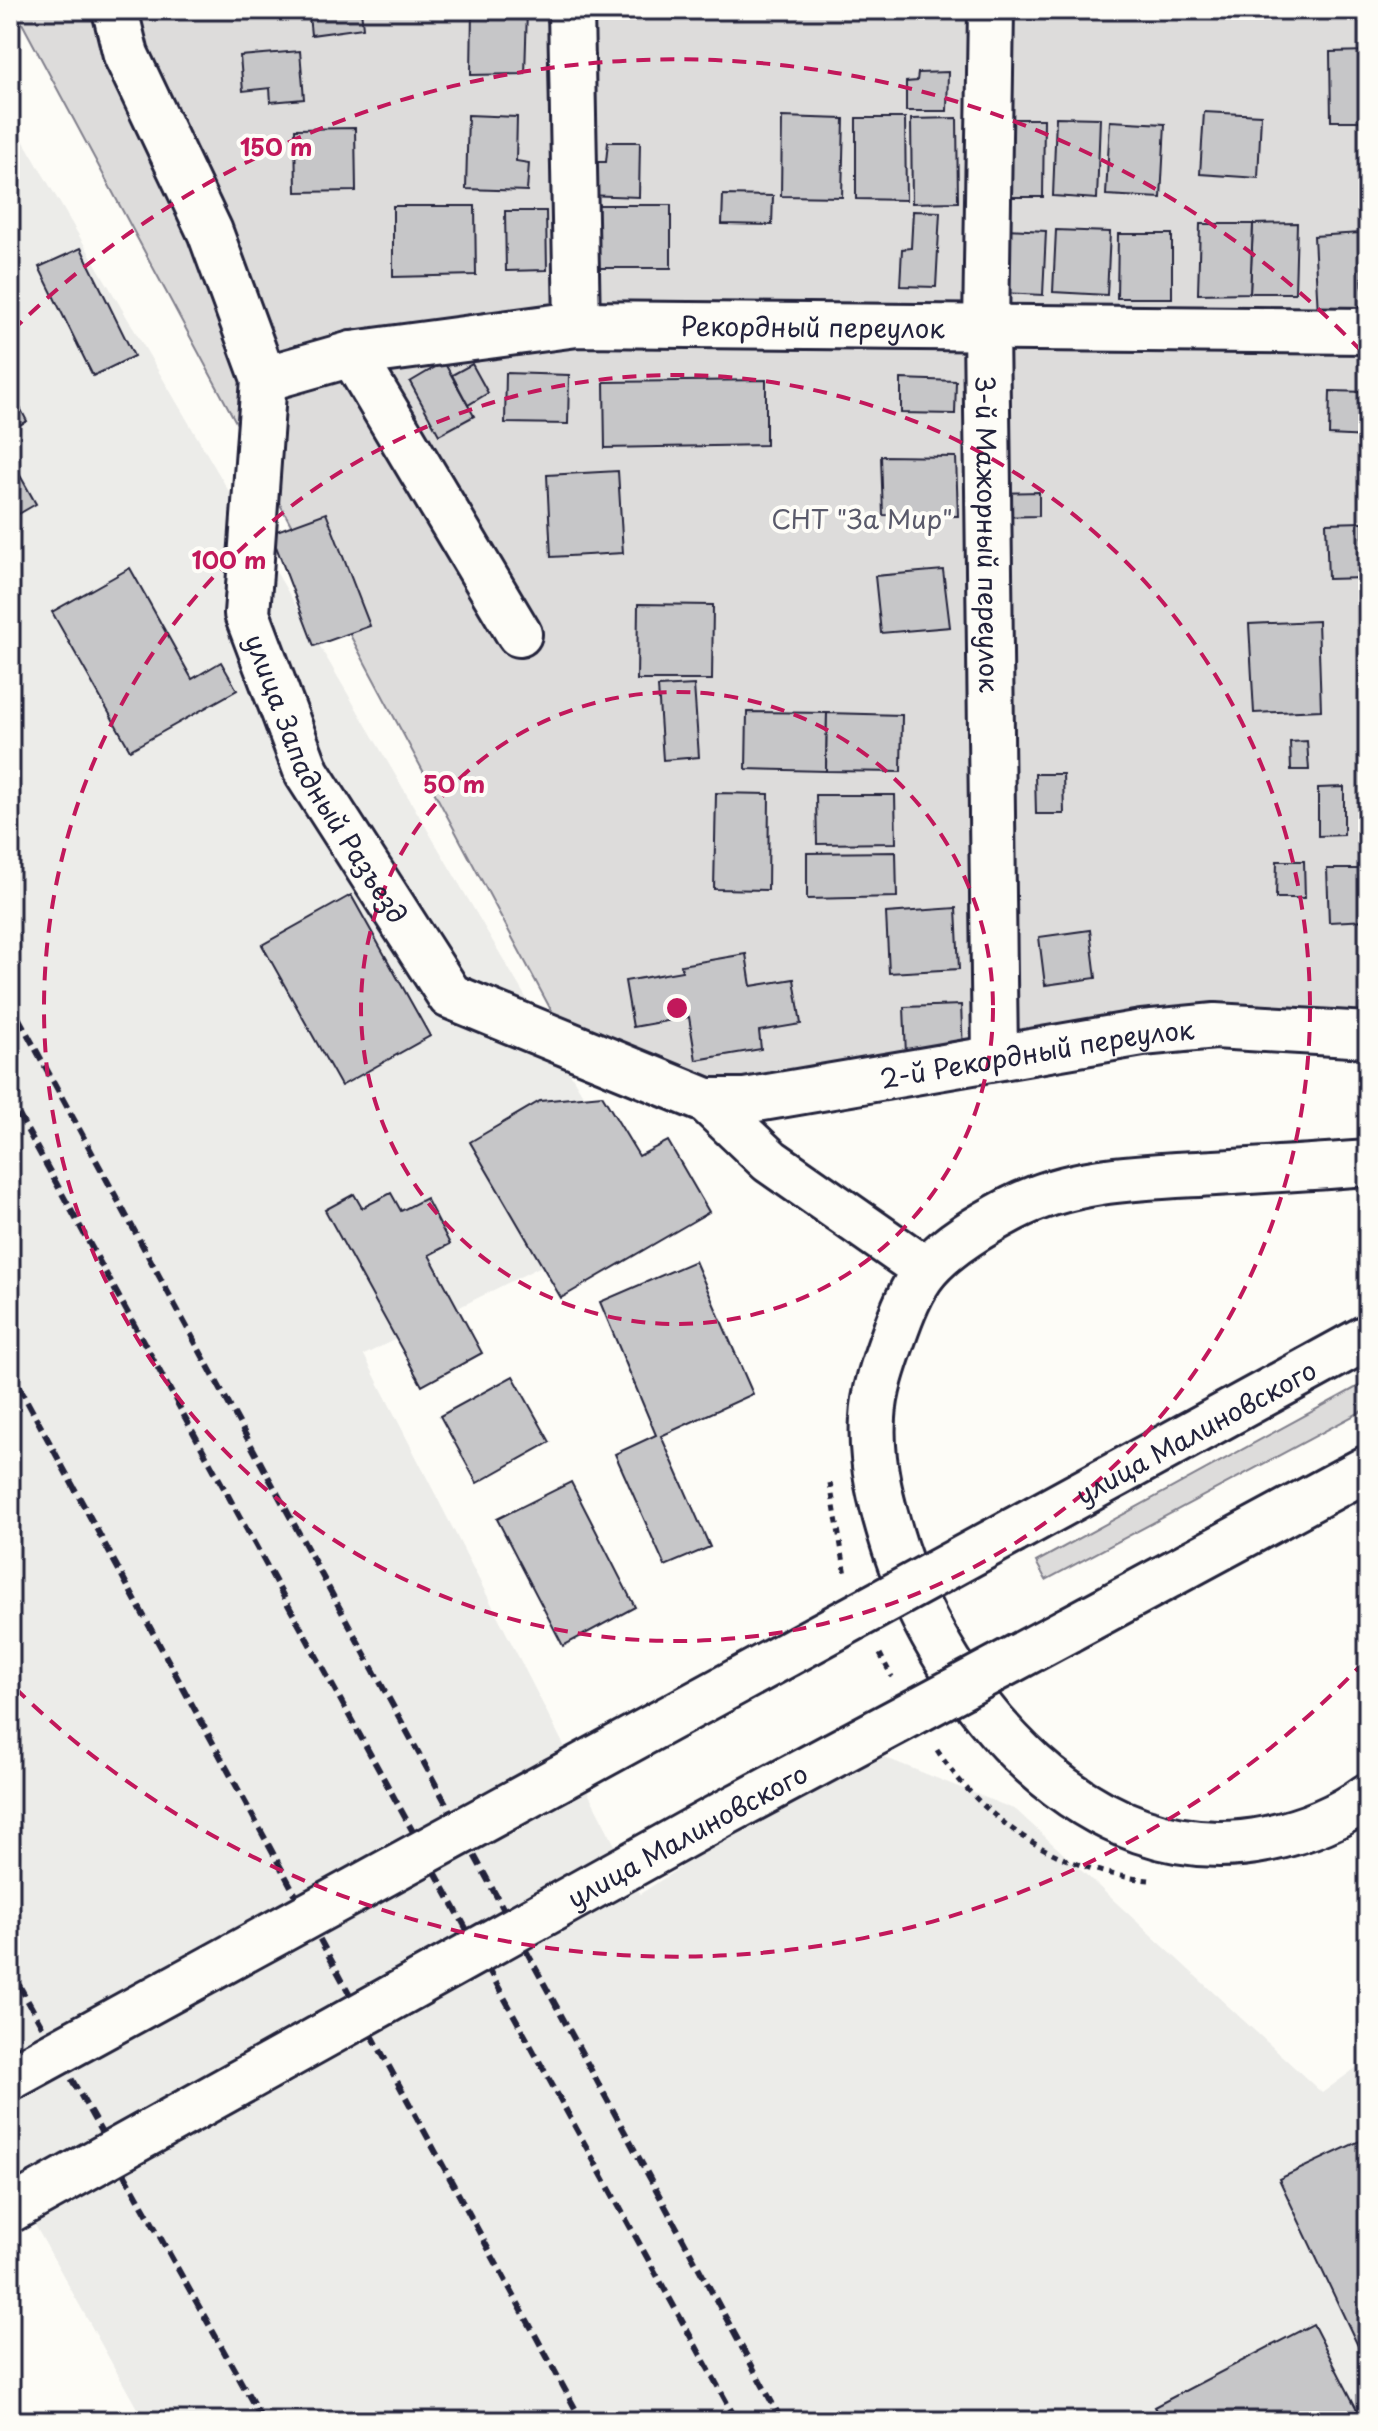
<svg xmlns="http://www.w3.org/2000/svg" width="1378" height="2431" font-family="'Playpen Sans',sans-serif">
<rect width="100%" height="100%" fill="#fdfcf7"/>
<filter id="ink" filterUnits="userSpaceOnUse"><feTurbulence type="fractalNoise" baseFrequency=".0125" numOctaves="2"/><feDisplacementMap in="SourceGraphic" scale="16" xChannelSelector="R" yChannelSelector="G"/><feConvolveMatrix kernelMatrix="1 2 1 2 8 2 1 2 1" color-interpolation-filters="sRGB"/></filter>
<g filter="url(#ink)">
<polygon fill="#ecece9" points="10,118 651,1211 364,1355 640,1894 743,1826 881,1756 1016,1810 1322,2093 1368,2059 1368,2421 144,2421 10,2180"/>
<g fill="#dddcdb" stroke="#807f8b" stroke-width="2">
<polygon points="15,10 1368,10 1368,1045 1205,1039 698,1113 579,1062"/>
<polygon points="1368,1381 1368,1408 1046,1580 1036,1562"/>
</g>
<g fill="#c6c6c8" stroke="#22223b" stroke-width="2">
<polygon points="361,10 363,28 311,35 309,15"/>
<polygon points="472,10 527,10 525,74 471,75"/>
<polygon points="300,51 304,99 271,102 270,88 243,91 240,56"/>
<polygon points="1368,51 1368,121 1331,121 1330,52"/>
<polygon points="948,72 947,111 906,111 906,82 917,81 918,73"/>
<polygon points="1204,112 1261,115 1258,178 1200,174"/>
<polygon points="468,115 517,117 516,161 529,163 527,191 466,189"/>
<polygon points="782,117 844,119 842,197 781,196"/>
<polygon points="1056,117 1100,118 1097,199 1053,196"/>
<polygon points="856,118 905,118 906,200 856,199"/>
<polygon points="957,118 958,202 912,203 911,119"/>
<polygon points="997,119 1044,119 1043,197 997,197"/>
<polygon points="1110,121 1165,124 1161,198 1106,195"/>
<polygon points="355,128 356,191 296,192 295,129"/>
<polygon points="608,142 640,142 639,197 585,195 585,162 606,162"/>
<polygon points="723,195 773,196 772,225 722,224"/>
<rect x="598" y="205" width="73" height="63"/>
<polygon points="393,206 475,206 476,275 393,277"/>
<polygon points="505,211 546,211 547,270 506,271"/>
<polygon points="913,211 940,212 936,287 900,286 902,249 911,248"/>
<polygon points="1297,223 1295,293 1250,293 1253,224"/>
<polygon points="1200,224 1253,224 1250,293 1198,294"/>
<polygon points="1005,229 1046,231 1043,295 1001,293"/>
<polygon points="1056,230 1110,232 1107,295 1053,292"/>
<polygon points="1360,233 1364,312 1318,314 1314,236"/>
<polygon points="1118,234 1172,234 1172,298 1117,298"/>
<polygon points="81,248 134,356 93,376 39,267"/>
<polygon points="444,362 474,416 439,435 410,382"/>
<polygon points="472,364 488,393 468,405 452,375"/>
<polygon points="506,373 569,375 568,424 505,423"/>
<polygon points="901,379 956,381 955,414 901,413"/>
<polygon points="766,380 766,445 605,448 604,382"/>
<polygon points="10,389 27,421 10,430"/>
<polygon points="1330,391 1368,392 1368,437 1329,435"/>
<polygon points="881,456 956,457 958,516 883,515"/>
<polygon points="13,463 36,504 10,519 10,465"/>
<polygon points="618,471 623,553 551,557 547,475"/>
<polygon points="1039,492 1039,516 998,517 997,493"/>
<polygon points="326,513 370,626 314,646 271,533"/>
<polygon points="1363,522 1363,578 1328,579 1326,523"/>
<polygon points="130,568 192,679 221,662 237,690 130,750 52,612"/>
<polygon points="943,570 950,627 881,633 875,576"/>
<polygon points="638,604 713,605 712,680 637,680"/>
<polygon points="1318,621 1321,710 1254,713 1249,624"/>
<polygon points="694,685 699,757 663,760 658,687"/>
<polygon points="747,712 827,713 826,771 746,769"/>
<polygon points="827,713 902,715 901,772 826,771"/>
<polygon points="1307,741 1309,770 1291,770 1290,742"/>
<polygon points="1035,774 1063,774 1064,814 1036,814"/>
<polygon points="1344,787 1344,835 1318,836 1318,788"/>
<polygon points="716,793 769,794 768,890 714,889"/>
<polygon points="816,795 895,795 896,843 817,844"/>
<polygon points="896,852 897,897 807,899 807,853"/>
<polygon points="1277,861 1304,861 1305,898 1276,898"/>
<polygon points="1327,869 1368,869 1368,920 1329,922"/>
<polygon points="351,895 430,1036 341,1086 262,945"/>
<polygon points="956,908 959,969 889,973 886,913"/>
<polygon points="1090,930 1096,978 1045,985 1039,937"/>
<polygon points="746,954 751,986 794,979 801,1024 759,1031 761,1049 696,1060 689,1017 633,1027 625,981 682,971 681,965"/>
<polygon points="961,1005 963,1052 906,1055 904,1007"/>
<polygon points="602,1095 639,1156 668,1141 709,1212 561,1298 470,1142 540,1101"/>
<polygon points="391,1193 401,1211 426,1198 450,1244 429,1255 482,1353 422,1386 325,1210 354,1194 362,1208"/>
<polygon points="695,1261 753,1394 661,1436 710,1547 665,1566 615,1454 656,1435 600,1302"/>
<polygon points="513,1376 550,1442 477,1483 440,1416"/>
<polygon points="571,1482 635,1607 563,1646 497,1519"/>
<polygon points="1368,2137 1368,2367 1279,2179"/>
<polygon points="1313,2324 1363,2421 1162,2421 1154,2407"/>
</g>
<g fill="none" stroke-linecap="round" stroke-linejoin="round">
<g stroke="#22223b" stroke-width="50">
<g id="minor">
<path id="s1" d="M115,10L126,55L210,232L264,379L247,614L307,773L450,996L707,1101L770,1161L926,1270"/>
<polyline points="571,10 577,324"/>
<path id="s2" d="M991,10L986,328L995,1057"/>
<polyline points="352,354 519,634"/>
<path id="s3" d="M264,379L352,354L577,324L1368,331"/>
<path id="s4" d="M707,1101H745L1142,1033L1215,1026L1368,1035"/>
</g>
</g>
<g stroke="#22223b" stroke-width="50">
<g id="trunk">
<path d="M1368,1163C1317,1167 1266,1170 1215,1173C1148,1177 1073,1177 1012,1209C982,1225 949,1244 927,1269C911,1288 901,1315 893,1338C884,1363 874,1392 873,1418C870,1462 882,1507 895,1548C945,1699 1088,1876 1267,1839C1304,1831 1337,1819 1368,1796"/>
<path id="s5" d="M1013,1531L1368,1337"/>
<polyline points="1068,1630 1368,1468"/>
</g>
</g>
<g stroke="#22223b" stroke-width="5" stroke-dasharray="6 6" stroke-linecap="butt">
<polyline points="830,1483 846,1575"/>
<polyline points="880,1654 892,1677"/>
<path d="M937,1750C985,1823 1060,1872 1149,1880"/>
</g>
<use href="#minor" stroke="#fdfcf7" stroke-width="44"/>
<use href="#trunk" stroke="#fdfcf7" stroke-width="44"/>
<g stroke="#22223b" stroke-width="6" stroke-dasharray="12 6" stroke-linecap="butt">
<polyline points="10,1002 782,2421"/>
<polyline points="10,1099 737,2421"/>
<polyline points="10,1370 582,2421"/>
<polyline points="10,1969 263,2421"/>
</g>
<g stroke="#22223b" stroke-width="50" stroke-linecap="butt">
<g id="trunk-bridge">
<polyline points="10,2078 1013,1531"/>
<path id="s6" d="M10,2210L725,1813L1068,1630"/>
</g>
</g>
<use href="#trunk-bridge" stroke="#fdfcf7" stroke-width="44"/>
</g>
</g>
<g fill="none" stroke="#c2185b" stroke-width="4" stroke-dasharray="14 10">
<circle cx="677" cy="1008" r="316"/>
<circle cx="677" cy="1008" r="633"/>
<path d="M1365 1661A949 949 0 0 1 12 1685M12 331A949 949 0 0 1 1365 355"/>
</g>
<g text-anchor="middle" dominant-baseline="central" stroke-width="8" stroke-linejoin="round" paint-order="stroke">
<g font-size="26" fill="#22223b" stroke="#fdfcf7">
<text stroke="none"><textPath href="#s3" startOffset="554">Рекордный переулок</textPath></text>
<text stroke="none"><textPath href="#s2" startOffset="524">3-й Мажорный переулок</textPath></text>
<text stroke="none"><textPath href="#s1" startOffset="818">улица Западный Разъезд</textPath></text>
<text stroke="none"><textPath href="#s4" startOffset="334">2-й Рекордный переулок</textPath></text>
<text stroke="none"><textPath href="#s5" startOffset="208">улица Малиновского</textPath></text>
<text stroke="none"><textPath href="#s6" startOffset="774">улица Малиновского</textPath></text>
</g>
<g font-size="26" fill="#5a5a6b" stroke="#fdfcf7">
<text x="862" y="518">СНТ "За Мир"</text>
</g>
</g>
<circle cx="677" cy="1008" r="12" fill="#c2185b" stroke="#fdfcf7" stroke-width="4"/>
<g font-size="24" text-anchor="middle" font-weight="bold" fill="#c2185b" stroke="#fdfcf7" stroke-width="8" stroke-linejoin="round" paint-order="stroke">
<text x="276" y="156">150 m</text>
<text x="229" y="569">100 m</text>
<text x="454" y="793">50 m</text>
</g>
<rect width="1378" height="2431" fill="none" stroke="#fdfcf7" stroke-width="40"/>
<rect x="20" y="20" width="1338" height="2391" fill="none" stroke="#22223b" stroke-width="3" filter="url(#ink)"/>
</svg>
